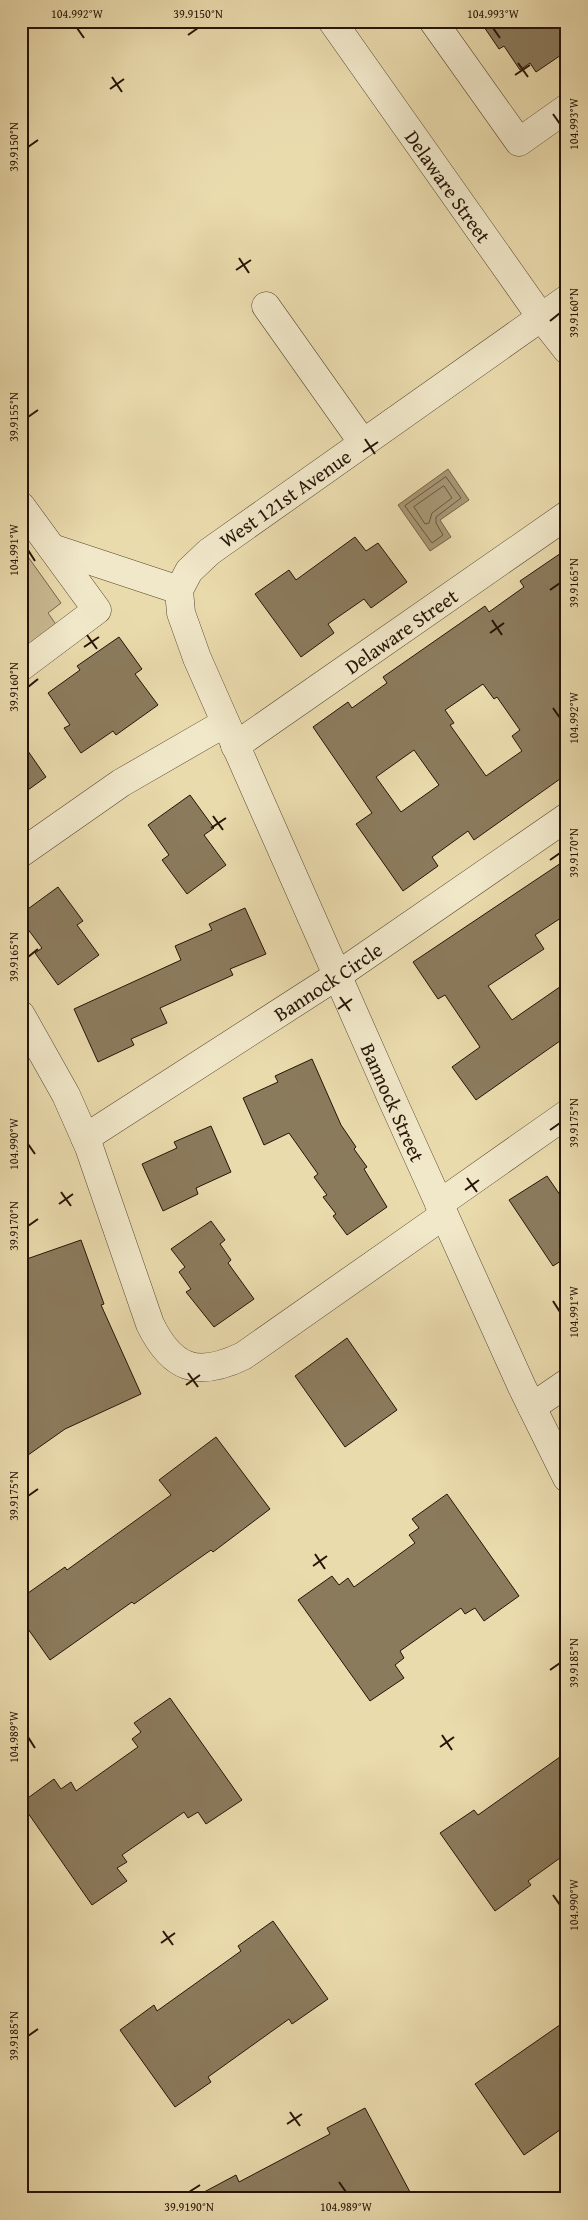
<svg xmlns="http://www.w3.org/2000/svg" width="588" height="2220" font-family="'Gentium Book Plus',serif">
<rect width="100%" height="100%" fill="#eadbad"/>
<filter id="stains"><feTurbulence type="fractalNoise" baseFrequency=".004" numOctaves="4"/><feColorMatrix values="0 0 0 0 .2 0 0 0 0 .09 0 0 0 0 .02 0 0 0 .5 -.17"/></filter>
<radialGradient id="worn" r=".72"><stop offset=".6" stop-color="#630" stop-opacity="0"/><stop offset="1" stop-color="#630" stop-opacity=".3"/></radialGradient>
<polygon fill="#c9b991" stroke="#77664c" points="21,547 61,603 48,613 57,626 21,651"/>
<polygon fill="#a79775" stroke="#736349" points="448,469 469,500 440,520 451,537 430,551 398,505"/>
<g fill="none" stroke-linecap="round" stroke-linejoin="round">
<g stroke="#66563e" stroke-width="1">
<polygon points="446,477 461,498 436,517 436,523 443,535 432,543 405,506"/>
<polygon points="444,486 452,498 432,513 429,523 425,524 414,507"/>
</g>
</g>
<g fill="#8b7b5d" stroke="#251407" fill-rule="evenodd">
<polygon points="480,21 567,21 567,51 536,72 530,63 520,70 504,46 499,49"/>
<polygon points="355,537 366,551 378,543 407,582 371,608 364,599 328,624 334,633 301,657 255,594 289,570 296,580"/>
<path d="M567,549V774L474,840L468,831L432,857L438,866L403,891L356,824L372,813L313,727L348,702L352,708L387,683L383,677L485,606L489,612L524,587L520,581ZM483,684L494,699L497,697L520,730L512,736L522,751L486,776L450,725L454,723L445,710ZM414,750L439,785L401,812L376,777Z"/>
<polygon points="119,637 142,669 135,674 158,705 116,735 113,731 81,753 64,728 70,725 48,693 80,670 77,666"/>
<polygon points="21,741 46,777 21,795"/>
<polygon points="190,795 214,828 204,835 226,865 187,894 162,860 169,855 148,825"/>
<polygon points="567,859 567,914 535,935 544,949 488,986 512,1020 567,982 567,1036 476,1100 452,1067 480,1047 445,995 438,999 413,962"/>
<polygon points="58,887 83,921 77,925 99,955 58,985 35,953 42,948 21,920 21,914"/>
<polygon points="245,908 266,954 230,969 233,975 160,1008 167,1023 131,1039 134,1045 98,1062 74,1009 181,960 175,946 212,930 209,924"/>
<polygon points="312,1059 341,1125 356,1147 354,1149 367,1167 364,1169 387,1207 347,1235 333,1216 336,1214 323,1197 327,1195 314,1177 318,1174 289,1133 264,1145 243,1098 278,1082 275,1076"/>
<polygon points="211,1126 231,1172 196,1188 198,1194 163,1211 142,1164 177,1148 174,1142"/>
<polygon points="547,1176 567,1205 567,1257 553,1266 509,1200"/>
<polygon points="211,1221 225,1240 220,1244 231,1260 228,1263 254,1299 214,1327 186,1292 191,1289 179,1272 185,1267 171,1249"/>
<polygon points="81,1240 104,1304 101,1305 141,1394 65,1429 21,1460 21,1261"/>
<polygon points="347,1338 397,1410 345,1447 295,1376"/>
<polygon points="216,1437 270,1509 213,1552 211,1550 134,1604 132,1602 50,1660 21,1619 21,1598 65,1567 67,1570 171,1495 159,1480"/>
<polygon points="447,1494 519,1596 484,1621 475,1608 465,1614 461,1608 400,1651 404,1658 395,1665 404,1678 370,1701 298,1600 332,1576 339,1585 348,1578 354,1587 415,1543 409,1535 419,1528 412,1519"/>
<polygon points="170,1698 242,1800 206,1824 198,1812 188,1818 184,1812 122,1855 127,1862 117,1868 127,1881 92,1905 21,1803 54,1779 61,1789 71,1782 76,1791 138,1747 132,1739 141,1732 134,1723"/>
<polygon points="567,1752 567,1853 528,1881 531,1885 495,1911 440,1833 474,1810 478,1815"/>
<polygon points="273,1921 328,1999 292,2024 289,2019 208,2077 211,2082 175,2107 120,2030 154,2005 157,2011 241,1951 238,1946"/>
<polygon points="567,2020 567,2125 524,2155 475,2084"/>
<polygon points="365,2108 410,2192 397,2199 191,2199 236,2175 239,2182 330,2134 327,2128"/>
</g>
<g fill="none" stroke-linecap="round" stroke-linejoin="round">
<g stroke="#564630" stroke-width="29">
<g id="minor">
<path id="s1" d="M332,21L541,317L567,350"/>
<polyline points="433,21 519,142 567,108"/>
<path id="s2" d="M567,299L209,552L189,571L179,590L181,613L197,658L391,1097L522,1387L567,1478"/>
<polyline points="266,306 363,443"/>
<polyline points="21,506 97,610 21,667"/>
<polyline points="52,548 179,590"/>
<path id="s3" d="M235,746L567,515"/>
<polyline points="21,853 121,783 225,723"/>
<path d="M21,1015L66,1095L89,1147L150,1324C172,1369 197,1378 243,1356L444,1215"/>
<path id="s4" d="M85,1138L338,975L567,817"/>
<polyline points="439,1204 567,1114"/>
<polyline points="532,1407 567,1383"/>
</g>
</g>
<use href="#minor" stroke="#f1e8ca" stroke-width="28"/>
</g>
<path fill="none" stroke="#251407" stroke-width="2" d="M77,28L84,38M493,28L500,38M188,35L198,28M518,63L528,77M515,75L530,65M112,77L122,92M110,89L124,79M553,114L560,124M28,147L38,140M239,258L249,273M236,270L251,260M550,321L560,313M28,417L38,410M365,439L375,454M363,452L378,442M28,550L35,561M550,590L560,583M492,620L502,635M490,633L504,623M87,635L97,649M84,647L99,637M28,687L38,679M553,708L560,718M213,816L223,830M211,828L226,818M550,860L560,853M28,957L38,949M340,997L350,1011M338,1009L352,999M550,1130L560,1123M28,1144L35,1154M467,1178L477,1192M465,1190L479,1180M61,1192L71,1206M59,1204L73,1194M28,1226L38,1219M553,1301L560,1312M188,1373L198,1387M186,1385L200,1375M28,1496L38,1489M315,1554L325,1569M313,1566L327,1556M550,1670L560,1663M442,1735L452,1750M28,1737L35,1748M440,1747L454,1737M553,1895L560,1905M163,1931L173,1945M161,1943L175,1933M28,2036L38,2029M290,2112L300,2126M287,2124L302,2114M339,2182L346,2192M189,2192L200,2185"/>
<g text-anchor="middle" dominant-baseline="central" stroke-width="4" stroke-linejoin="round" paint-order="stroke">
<g font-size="20" fill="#251407" stroke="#f1e8ca">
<text stroke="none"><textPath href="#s1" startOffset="202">Delaware Street</textPath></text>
<text transform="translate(285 498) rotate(-35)">West 121st Avenue</text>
<text stroke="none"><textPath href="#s3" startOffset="202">Delaware Street</textPath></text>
<text stroke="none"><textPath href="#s4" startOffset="289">Bannock Circle</textPath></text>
<text stroke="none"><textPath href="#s2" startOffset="1044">Bannock Street</textPath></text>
</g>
</g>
<rect width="588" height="2220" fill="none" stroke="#eadbad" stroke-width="55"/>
<rect x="28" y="28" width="532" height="2164" fill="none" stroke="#251407" stroke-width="2"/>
<g font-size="12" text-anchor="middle" fill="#251407">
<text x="77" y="18">104.992°W</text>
<text x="198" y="18">39.9150°N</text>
<text x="493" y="18">104.993°W</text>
<text transform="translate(574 124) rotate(-90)" y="4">104.993°W</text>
<text transform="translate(14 147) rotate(-90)" y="4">39.9150°N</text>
<text transform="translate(574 313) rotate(-90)" y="4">39.9160°N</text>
<text transform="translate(14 417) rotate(-90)" y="4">39.9155°N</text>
<text transform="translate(14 550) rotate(-90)" y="4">104.991°W</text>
<text transform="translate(574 583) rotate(-90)" y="4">39.9165°N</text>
<text transform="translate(14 687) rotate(-90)" y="4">39.9160°N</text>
<text transform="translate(574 718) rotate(-90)" y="4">104.992°W</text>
<text transform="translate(574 853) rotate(-90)" y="4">39.9170°N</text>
<text transform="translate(14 957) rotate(-90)" y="4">39.9165°N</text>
<text transform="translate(574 1123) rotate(-90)" y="4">39.9175°N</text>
<text transform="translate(14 1144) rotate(-90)" y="4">104.990°W</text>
<text transform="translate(14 1226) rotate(-90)" y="4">39.9170°N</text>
<text transform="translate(574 1312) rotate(-90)" y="4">104.991°W</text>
<text transform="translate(14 1496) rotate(-90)" y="4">39.9175°N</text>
<text transform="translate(574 1663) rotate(-90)" y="4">39.9185°N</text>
<text transform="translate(14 1737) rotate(-90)" y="4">104.989°W</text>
<text transform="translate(574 1905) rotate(-90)" y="4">104.990°W</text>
<text transform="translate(14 2036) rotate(-90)" y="4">39.9185°N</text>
<text x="189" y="2211">39.9190°N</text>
<text x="346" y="2211">104.989°W</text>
</g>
<rect width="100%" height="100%" filter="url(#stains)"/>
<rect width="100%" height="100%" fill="url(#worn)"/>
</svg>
